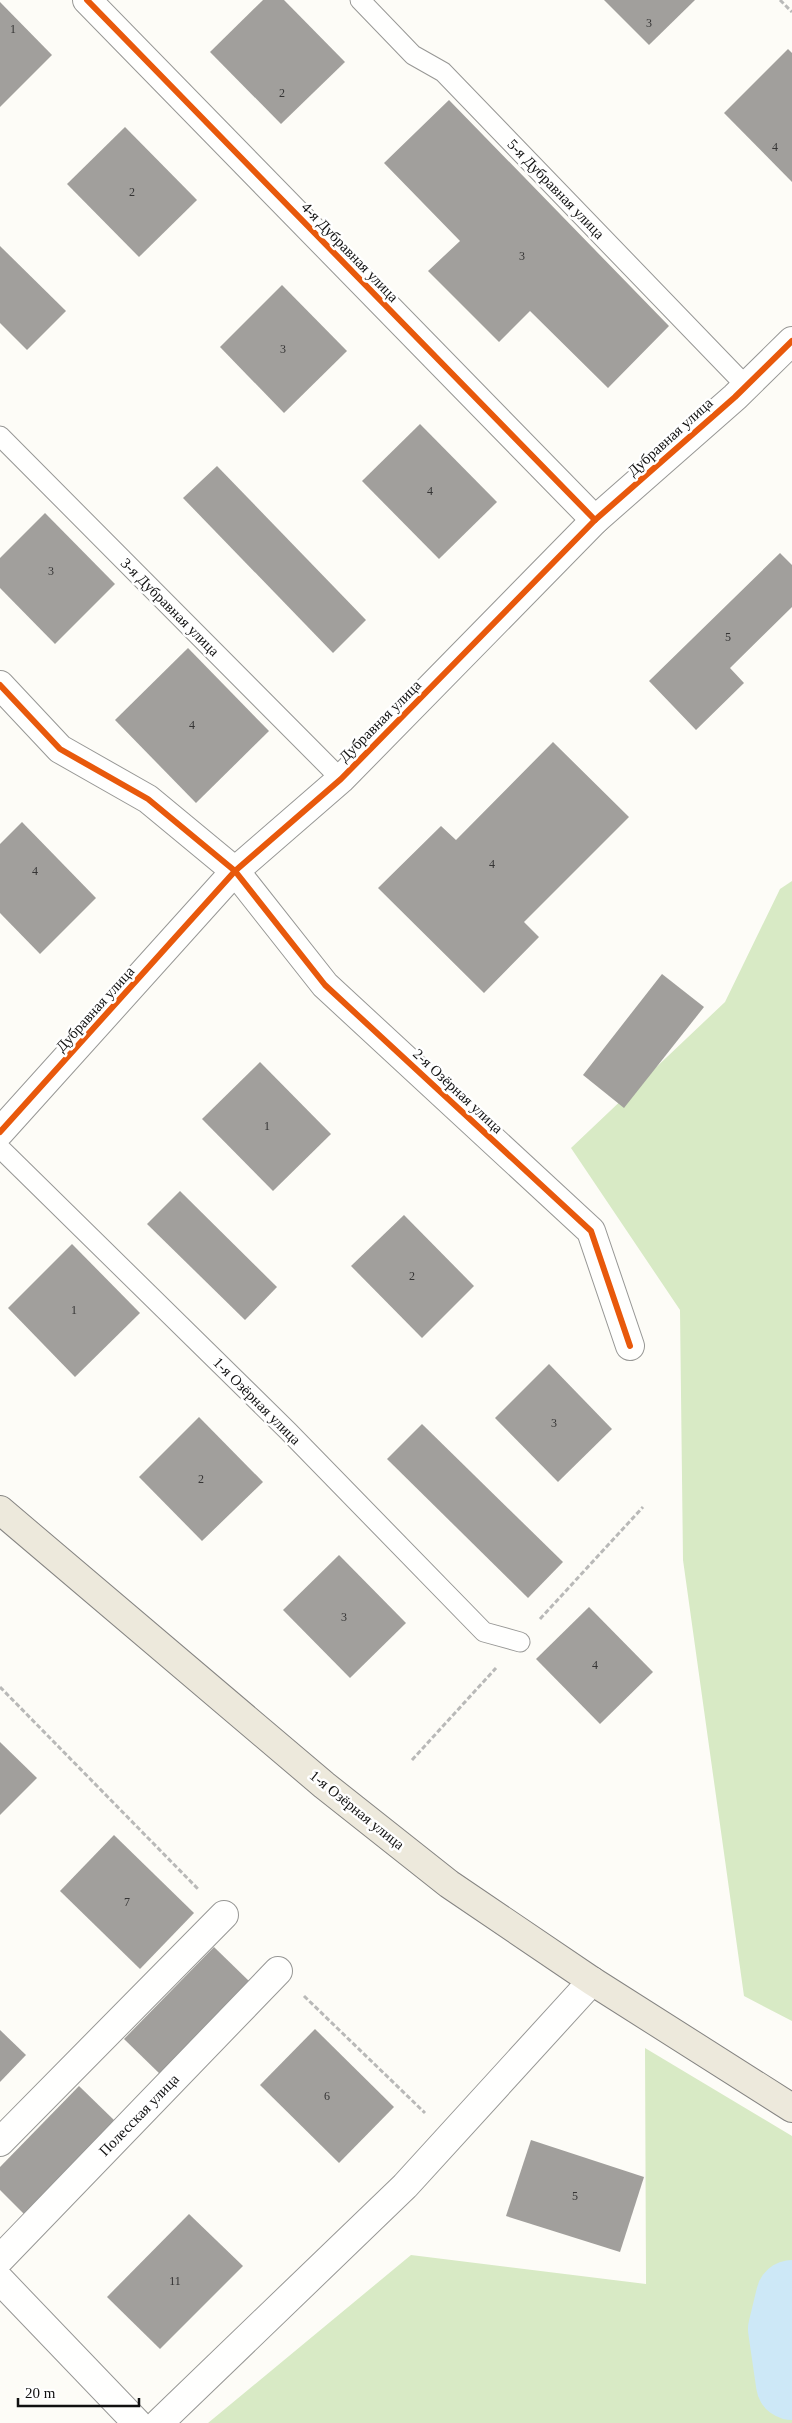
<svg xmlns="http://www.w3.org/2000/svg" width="792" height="2423" font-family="Georgia,serif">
<rect width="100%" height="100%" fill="#fdfcf7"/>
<g fill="#d8eac5">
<polygon points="792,881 792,2021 744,1996 683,1560 680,1310 571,1148 725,1002 780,889"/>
<polygon points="645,2048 792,2136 792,2423 208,2423 411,2255 646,2284"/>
</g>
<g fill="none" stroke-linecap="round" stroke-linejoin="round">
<polyline stroke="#cde8f7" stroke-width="72" points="792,2296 784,2329 792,2384"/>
</g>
<g fill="#a19f9c">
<polygon points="263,0 284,0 345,62 281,124 210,52"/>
<polygon points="604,0 695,0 649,45"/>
<polygon points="0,2 52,55 0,107"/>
<polygon points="788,49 792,53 792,182 724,113"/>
<polygon points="449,100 669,326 608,388 530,311 499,342 428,271 460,241 384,163"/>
<polygon points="125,127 197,200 139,257 67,184"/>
<polygon points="0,246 66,311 27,350 0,323"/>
<polygon points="282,285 347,351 284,413 220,347"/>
<polygon points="420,424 497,502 439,559 362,481"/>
<polygon points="217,466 366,620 333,653 183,498"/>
<polygon points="45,513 115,584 55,644 0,588 0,558"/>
<polygon points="780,553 792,565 792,607 730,668 744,683 696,730 649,681"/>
<polygon points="188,648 269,731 196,803 115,720"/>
<polygon points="553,742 629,817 524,922 539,937 484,993 378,888 441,826 456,840"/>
<polygon points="22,822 96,898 40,954 0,913 0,844"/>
<polygon points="662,974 704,1007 624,1108 583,1075"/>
<polygon points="260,1062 331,1134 273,1191 202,1119"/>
<polygon points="180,1191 277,1287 245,1320 147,1224"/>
<polygon points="404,1215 474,1286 422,1338 351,1266"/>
<polygon points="72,1244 140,1313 75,1377 8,1308"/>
<polygon points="549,1364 612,1429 558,1482 495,1418"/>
<polygon points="199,1417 263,1482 202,1541 139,1477"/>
<polygon points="422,1424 563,1562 528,1598 387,1459"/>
<polygon points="339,1555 406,1623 350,1678 283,1610"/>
<polygon points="589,1607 653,1672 600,1724 536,1659"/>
<polygon points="0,1742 37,1778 0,1815"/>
<polygon points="114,1835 194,1913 140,1969 60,1891"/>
<polygon points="214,1947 251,1983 161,2075 124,2039"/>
<polygon points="315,2029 394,2107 339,2163 260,2085"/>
<polygon points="0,2030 26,2055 0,2082"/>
<polygon points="79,2086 116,2122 25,2215 0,2190 0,2167"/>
<polygon points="531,2140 644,2177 620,2252 506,2216"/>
<polygon points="189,2214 243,2266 160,2349 107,2297"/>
</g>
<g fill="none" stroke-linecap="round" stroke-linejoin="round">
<g stroke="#979795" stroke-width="21">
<g id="lane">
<polyline points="360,0 413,55 443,72 746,386"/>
<polyline points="0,436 341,779"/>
<polyline points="0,1148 288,1431 484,1632 520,1642"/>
</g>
</g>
<g stroke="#979795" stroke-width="30">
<g id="street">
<polyline points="87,0 595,520"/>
<polyline points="0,685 60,749 148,799 235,871 325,985 591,1231 630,1346"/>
<polyline points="0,1132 235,871 341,779 595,520 735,397 792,341"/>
<polyline points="0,2142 224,1915"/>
<polyline points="0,2259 278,1971"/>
<polyline points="0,2280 137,2423"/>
<polyline points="159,2423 405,2186 592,1981"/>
</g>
</g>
<g stroke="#858482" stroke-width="30">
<polyline id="primary" points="0,1510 324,1785 449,1884 592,1981 792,2108"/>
</g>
<g stroke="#b9b9b8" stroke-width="3" stroke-dasharray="5 2.5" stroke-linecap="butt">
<polyline points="780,0 792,12"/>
<polyline points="540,1619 643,1507"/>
<polyline points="0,1687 199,1890"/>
<polyline points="412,1760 496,1668"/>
<polyline points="304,1996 425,2113"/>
</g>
<use href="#lane" stroke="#fffffe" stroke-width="19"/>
<use href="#street" stroke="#fffffe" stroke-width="28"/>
<use href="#primary" stroke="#ede9dc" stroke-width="28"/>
<g stroke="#fff" stroke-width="9">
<g id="cycleway">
<polyline points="87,0 595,520"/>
<polyline points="0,685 60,749 148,799 235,871 325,985 591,1231 630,1346"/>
<polyline points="0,1132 235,871 341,779 595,520 735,397 792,341"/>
</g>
</g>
<use href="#cycleway" stroke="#e8590c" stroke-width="6"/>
</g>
<g text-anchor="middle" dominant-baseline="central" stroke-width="5" stroke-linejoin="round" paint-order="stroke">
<g font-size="12" fill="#353434">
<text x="649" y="23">3</text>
<text x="13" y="29">1</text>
<text x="282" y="93">2</text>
<text x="775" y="147">4</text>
<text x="132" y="192">2</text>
<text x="522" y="256">3</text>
<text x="283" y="349">3</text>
<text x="430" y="491">4</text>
<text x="51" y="571">3</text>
<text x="728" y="637">5</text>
<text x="192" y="725">4</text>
<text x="492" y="864">4</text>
<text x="35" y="871">4</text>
<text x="267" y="1126">1</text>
<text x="412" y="1276">2</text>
<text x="74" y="1310">1</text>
<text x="554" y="1423">3</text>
<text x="201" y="1479">2</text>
<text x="344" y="1617">3</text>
<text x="595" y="1665">4</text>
<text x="127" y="1902">7</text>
<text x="327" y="2096">6</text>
<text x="575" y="2196">5</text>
<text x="175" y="2281">11</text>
</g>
<g font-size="15" fill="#111" stroke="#fff">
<text transform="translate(556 189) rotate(46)">5-я Дубравная улица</text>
<text transform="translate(350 252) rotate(46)">4-я Дубравная улица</text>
<text transform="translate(670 437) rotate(-42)">Дубравная улица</text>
<text transform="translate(170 607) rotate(45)">3-я Дубравная улица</text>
<text transform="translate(380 721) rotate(-45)">Дубравная улица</text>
<text transform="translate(95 1009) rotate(-48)">Дубравная улица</text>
<text transform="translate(458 1091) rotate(43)">2-я Озёрная улица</text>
<text transform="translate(257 1401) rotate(45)">1-я Озёрная улица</text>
<text transform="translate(357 1810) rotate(39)">1-я Озёрная улица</text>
<text transform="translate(139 2115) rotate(-46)">Полесская улица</text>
</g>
</g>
<path d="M18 2398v8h121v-8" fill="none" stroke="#111111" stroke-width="2.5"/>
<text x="25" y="2398" font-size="15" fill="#111111" stroke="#ffffff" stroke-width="4" paint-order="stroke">20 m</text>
</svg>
